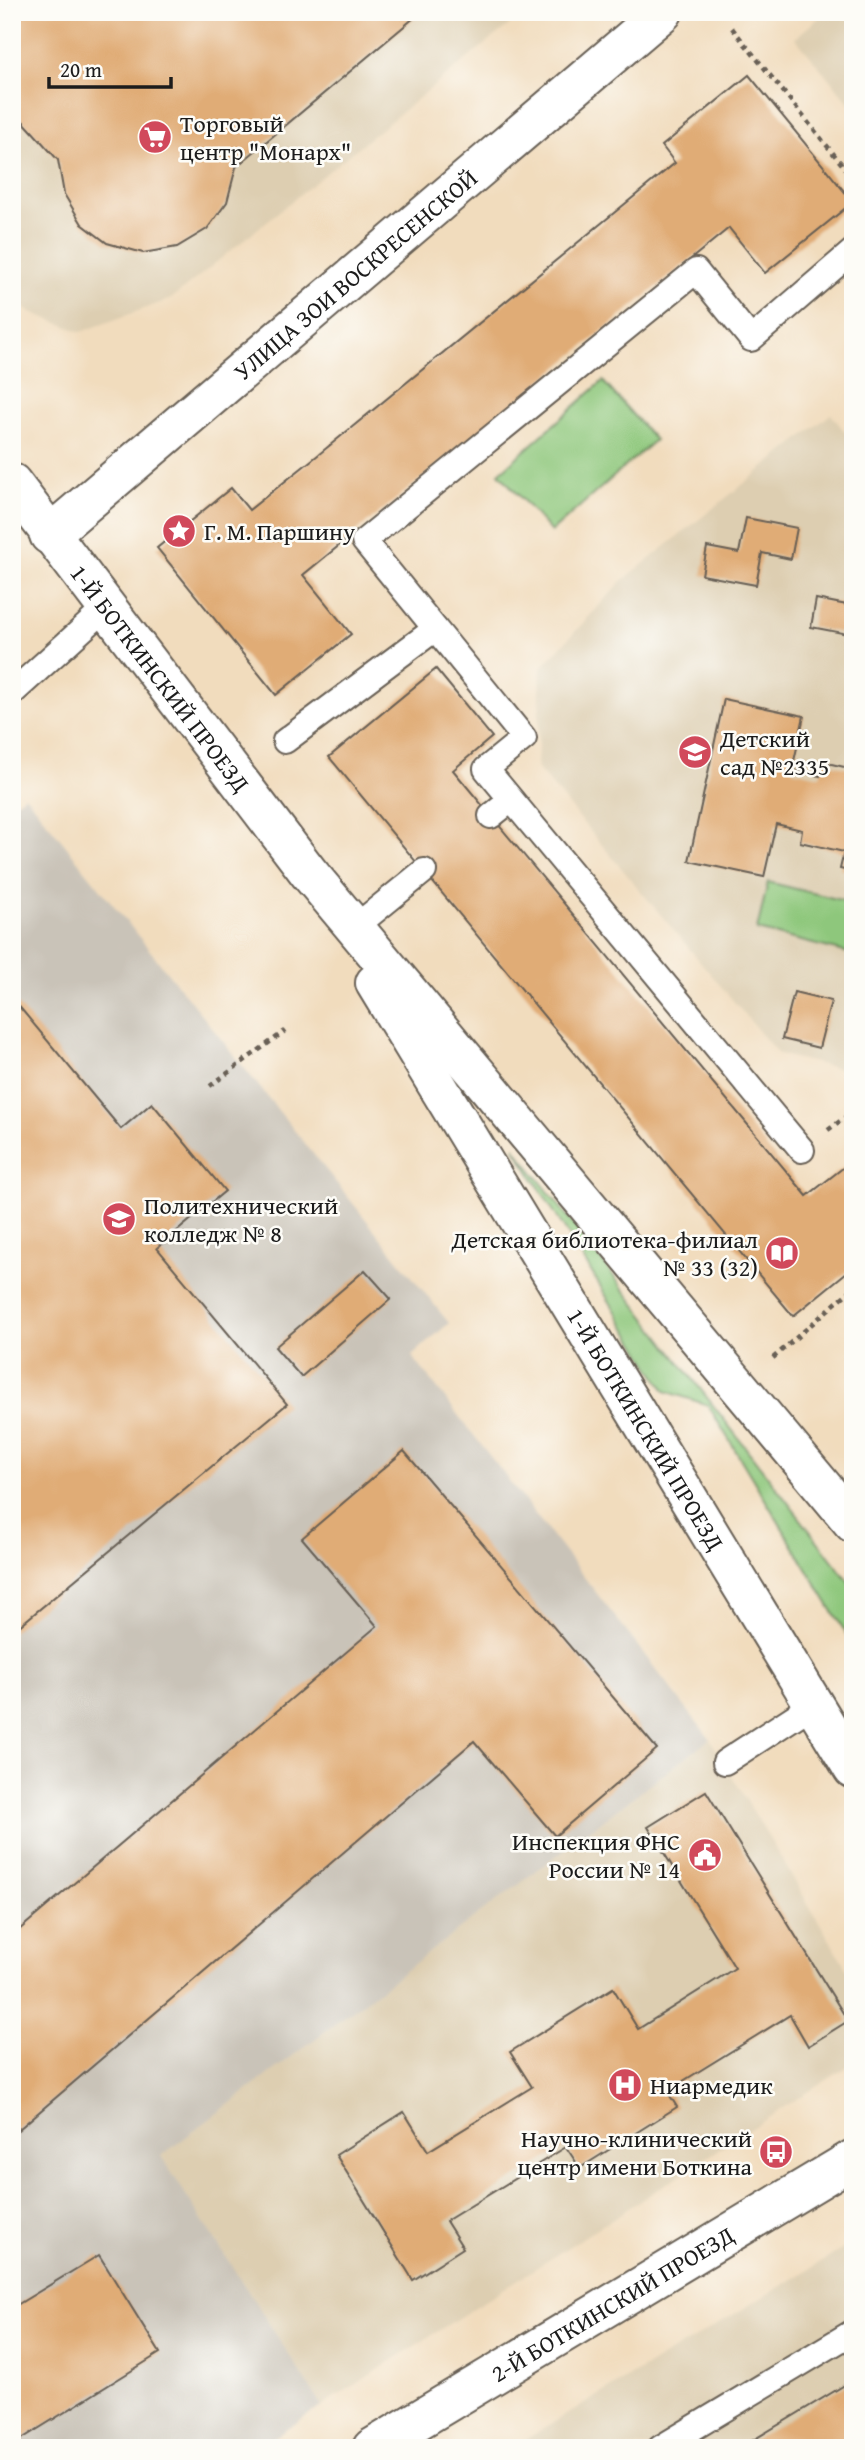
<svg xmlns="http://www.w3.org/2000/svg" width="865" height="2460" font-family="'Gentium Book Plus',serif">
<rect width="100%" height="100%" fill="#fdfcf7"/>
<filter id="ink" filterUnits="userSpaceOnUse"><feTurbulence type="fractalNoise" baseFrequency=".0143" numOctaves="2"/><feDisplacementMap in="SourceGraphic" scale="14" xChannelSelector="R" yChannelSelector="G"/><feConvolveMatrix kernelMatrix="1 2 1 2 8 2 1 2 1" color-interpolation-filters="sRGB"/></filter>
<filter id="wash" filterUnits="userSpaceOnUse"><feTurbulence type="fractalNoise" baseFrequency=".00686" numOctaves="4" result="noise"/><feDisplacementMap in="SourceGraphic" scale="28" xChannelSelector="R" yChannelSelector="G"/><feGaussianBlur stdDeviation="1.57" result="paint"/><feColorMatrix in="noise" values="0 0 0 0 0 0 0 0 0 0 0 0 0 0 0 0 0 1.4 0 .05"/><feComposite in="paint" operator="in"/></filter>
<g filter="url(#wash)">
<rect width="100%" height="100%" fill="#f1dcbd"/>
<g fill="#ddceb1">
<polygon points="12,12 525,12 171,299 81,332 26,310 12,298"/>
<polygon points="826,12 853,12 853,107 795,38"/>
<polygon points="831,414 853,442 853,1072 778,1054 537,768 541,668 622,581"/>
<polygon points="710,1739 853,1979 853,2063 322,2406 161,2156"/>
<polygon points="853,2243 853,2448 511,2448"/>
</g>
<polygon fill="#c9c3b8" points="25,795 449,1323 412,1356 710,1739 161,2156 322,2406 258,2448 12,2448 12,805"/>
<g fill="#8ec77b" stroke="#55724c" stroke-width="2">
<polygon points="603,381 655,440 551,532 499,473"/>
<polygon points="768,882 853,903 853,954 757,930"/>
<polygon points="514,1147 853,1587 853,1645 708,1405 665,1391"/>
</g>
<g id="blocks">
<g fill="#e0ac76">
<polygon points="12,12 421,12 236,167 227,202 207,229 177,247 143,253 107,243 82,224 64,194 58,160 12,109"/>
<polygon points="749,75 853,202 765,273 729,228 303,575 351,634 276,695 157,548 231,488 249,510 318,455 675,163 662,146"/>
<polygon points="746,518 797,528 791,559 762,553 756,585 702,575 707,547 739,553"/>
<polygon points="851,583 853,635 811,627 816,599 847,605"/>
<polygon points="436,669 492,737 453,770 807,1196 853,1160 853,1267 793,1316 329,757"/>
<polygon points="724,699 804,716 792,770 820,776 823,762 853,769 853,872 840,869 844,852 800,842 802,830 776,824 764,877 689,861"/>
<polygon points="794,992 831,1001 819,1048 782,1039"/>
<polygon points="12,998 121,1129 152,1103 225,1191 157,1248 287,1404 12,1632"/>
<polygon points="365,1270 391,1299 301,1377 275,1347"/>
<polygon points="404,1451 657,1749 555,1836 474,1741 12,2135 12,1936 377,1626 302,1538"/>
<polygon points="706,1791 848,2021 808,2046 790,2015 667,2091 677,2107 580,2168 566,2147 446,2221 463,2248 413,2280 336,2155 404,2112 428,2151 532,2087 510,2052 613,1988 638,2029 735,1968 648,1827"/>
<polygon points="99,2255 160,2353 12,2445 12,2308"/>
<polygon points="853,2380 853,2448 740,2448"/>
</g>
</g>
</g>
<g filter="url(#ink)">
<use href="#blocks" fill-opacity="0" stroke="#675f54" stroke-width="2"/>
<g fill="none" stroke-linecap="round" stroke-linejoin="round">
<g stroke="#675f54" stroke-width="28">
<g id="service">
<polyline points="12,693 106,608"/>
<polyline points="285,741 435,629"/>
<polyline points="491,816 511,800"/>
<polyline points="354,928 424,871"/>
<polyline points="802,1150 486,769 524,738 364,541 696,271 751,339 853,251"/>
<polyline points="725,1762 814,1704"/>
<polyline points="660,2448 853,2332"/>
</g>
</g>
<g stroke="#675f54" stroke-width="42">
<g id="minor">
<path id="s1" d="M49,535L663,12"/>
</g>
</g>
<g stroke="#675f54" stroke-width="42">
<g id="tertiary">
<path id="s2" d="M12,483L309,873L853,1523"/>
<path id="s3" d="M375,983L853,1769"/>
<path id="s4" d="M372,2448L853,2159"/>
</g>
</g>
<g stroke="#675f54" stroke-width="4.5" stroke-dasharray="5 5" stroke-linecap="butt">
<polyline points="732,28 853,178"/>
<polyline points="12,340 18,335"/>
<polyline points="210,1086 285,1031"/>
<polyline points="828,1130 851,1113 853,1115"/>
<polyline points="773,1358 853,1288"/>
<polyline points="850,1444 853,1442"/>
</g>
<use href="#service" stroke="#fff" stroke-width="24"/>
<use href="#minor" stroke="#fff" stroke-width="38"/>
<use href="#tertiary" stroke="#fff" stroke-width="38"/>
</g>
</g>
<defs>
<g id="supermarket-disc" transform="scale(1.75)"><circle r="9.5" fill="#d1495b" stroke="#fdfcf7"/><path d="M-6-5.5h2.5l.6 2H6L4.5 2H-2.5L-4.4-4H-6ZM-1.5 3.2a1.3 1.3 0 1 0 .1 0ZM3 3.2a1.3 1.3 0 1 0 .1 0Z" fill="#fff"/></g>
<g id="sight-disc" transform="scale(1.75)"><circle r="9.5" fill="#d1495b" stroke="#fdfcf7"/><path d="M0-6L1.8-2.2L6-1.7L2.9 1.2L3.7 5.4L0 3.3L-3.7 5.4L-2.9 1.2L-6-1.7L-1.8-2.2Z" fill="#fff"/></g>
<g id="school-disc" transform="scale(1.75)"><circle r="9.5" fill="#d1495b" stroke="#fdfcf7"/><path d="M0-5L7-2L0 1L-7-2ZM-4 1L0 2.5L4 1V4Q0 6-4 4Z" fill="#fff"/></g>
<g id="university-disc" transform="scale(1.75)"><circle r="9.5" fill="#d1495b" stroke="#fdfcf7"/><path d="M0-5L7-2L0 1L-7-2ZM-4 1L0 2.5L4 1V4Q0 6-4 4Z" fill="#fff"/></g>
<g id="library-disc" transform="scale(1.75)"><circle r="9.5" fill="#d1495b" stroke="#fdfcf7"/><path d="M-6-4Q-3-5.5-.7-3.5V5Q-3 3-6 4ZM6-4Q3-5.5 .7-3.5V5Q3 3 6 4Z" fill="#fff"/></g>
<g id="civic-disc" transform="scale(1.75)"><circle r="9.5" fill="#d1495b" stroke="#fdfcf7"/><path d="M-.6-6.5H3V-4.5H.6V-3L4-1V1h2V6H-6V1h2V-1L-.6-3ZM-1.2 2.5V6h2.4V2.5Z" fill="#fff"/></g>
<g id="hospital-disc" transform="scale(1.75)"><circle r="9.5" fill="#d1495b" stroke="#fdfcf7"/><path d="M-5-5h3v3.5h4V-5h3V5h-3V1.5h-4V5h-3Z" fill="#fff"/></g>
<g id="bus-disc" transform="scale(1.75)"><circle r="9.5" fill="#d1495b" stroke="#fdfcf7"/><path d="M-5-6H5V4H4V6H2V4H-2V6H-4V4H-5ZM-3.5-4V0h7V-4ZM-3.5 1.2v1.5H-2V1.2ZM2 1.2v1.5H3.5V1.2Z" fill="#fff"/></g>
</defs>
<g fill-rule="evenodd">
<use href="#supermarket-disc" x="155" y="137"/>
<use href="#sight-disc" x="179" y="531"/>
<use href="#school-disc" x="695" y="752"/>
<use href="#university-disc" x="119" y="1219"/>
<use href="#library-disc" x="782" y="1253"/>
<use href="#civic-disc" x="705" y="1855"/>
<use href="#hospital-disc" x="625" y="2085"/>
<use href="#bus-disc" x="776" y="2152"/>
</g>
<g text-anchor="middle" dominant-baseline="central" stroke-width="5" stroke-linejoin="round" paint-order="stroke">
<g font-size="24" fill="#1c1c1c" stroke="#fdfcf7" text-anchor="start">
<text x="180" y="123">Торговый<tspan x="180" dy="28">центр "Монарх"</tspan></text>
<text x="204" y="531">Г. М. Паршину</text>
<text x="720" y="738">Детский<tspan x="720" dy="28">сад №2335</tspan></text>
<text x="144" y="1205">Политехнический<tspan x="144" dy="28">колледж № 8</tspan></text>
<text x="758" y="1239" text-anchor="end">Детская библиотека-филиал<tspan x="758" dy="28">№ 33 (32)</tspan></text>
<text x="680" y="1841" text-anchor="end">Инспекция ФНС<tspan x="680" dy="28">России № 14</tspan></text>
<text x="650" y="2085">Ниармедик</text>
<text x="752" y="2138" text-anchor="end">Научно-клинический<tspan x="752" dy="28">центр имени Боткина</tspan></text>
</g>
<g font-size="24" fill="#1c1c1c" stroke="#fdfcf7">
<text stroke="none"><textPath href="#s1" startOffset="402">УЛИЦА ЗОИ ВОСКРЕСЕНСКОЙ</textPath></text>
<text stroke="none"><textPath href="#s2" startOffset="245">1-Й БОТКИНСКИЙ ПРОЕЗД</textPath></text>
<text stroke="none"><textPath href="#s3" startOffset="522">1-Й БОТКИНСКИЙ ПРОЕЗД</textPath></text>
<text stroke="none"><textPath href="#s4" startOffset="280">2-Й БОТКИНСКИЙ ПРОЕЗД</textPath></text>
</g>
</g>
<rect width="865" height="2460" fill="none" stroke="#fdfcf7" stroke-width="42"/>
<path d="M49 77v10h122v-10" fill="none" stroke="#1c1c1c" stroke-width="3.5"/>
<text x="60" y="77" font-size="21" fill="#1c1c1c" stroke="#fdfcf7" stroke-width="5" paint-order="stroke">20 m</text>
</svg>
